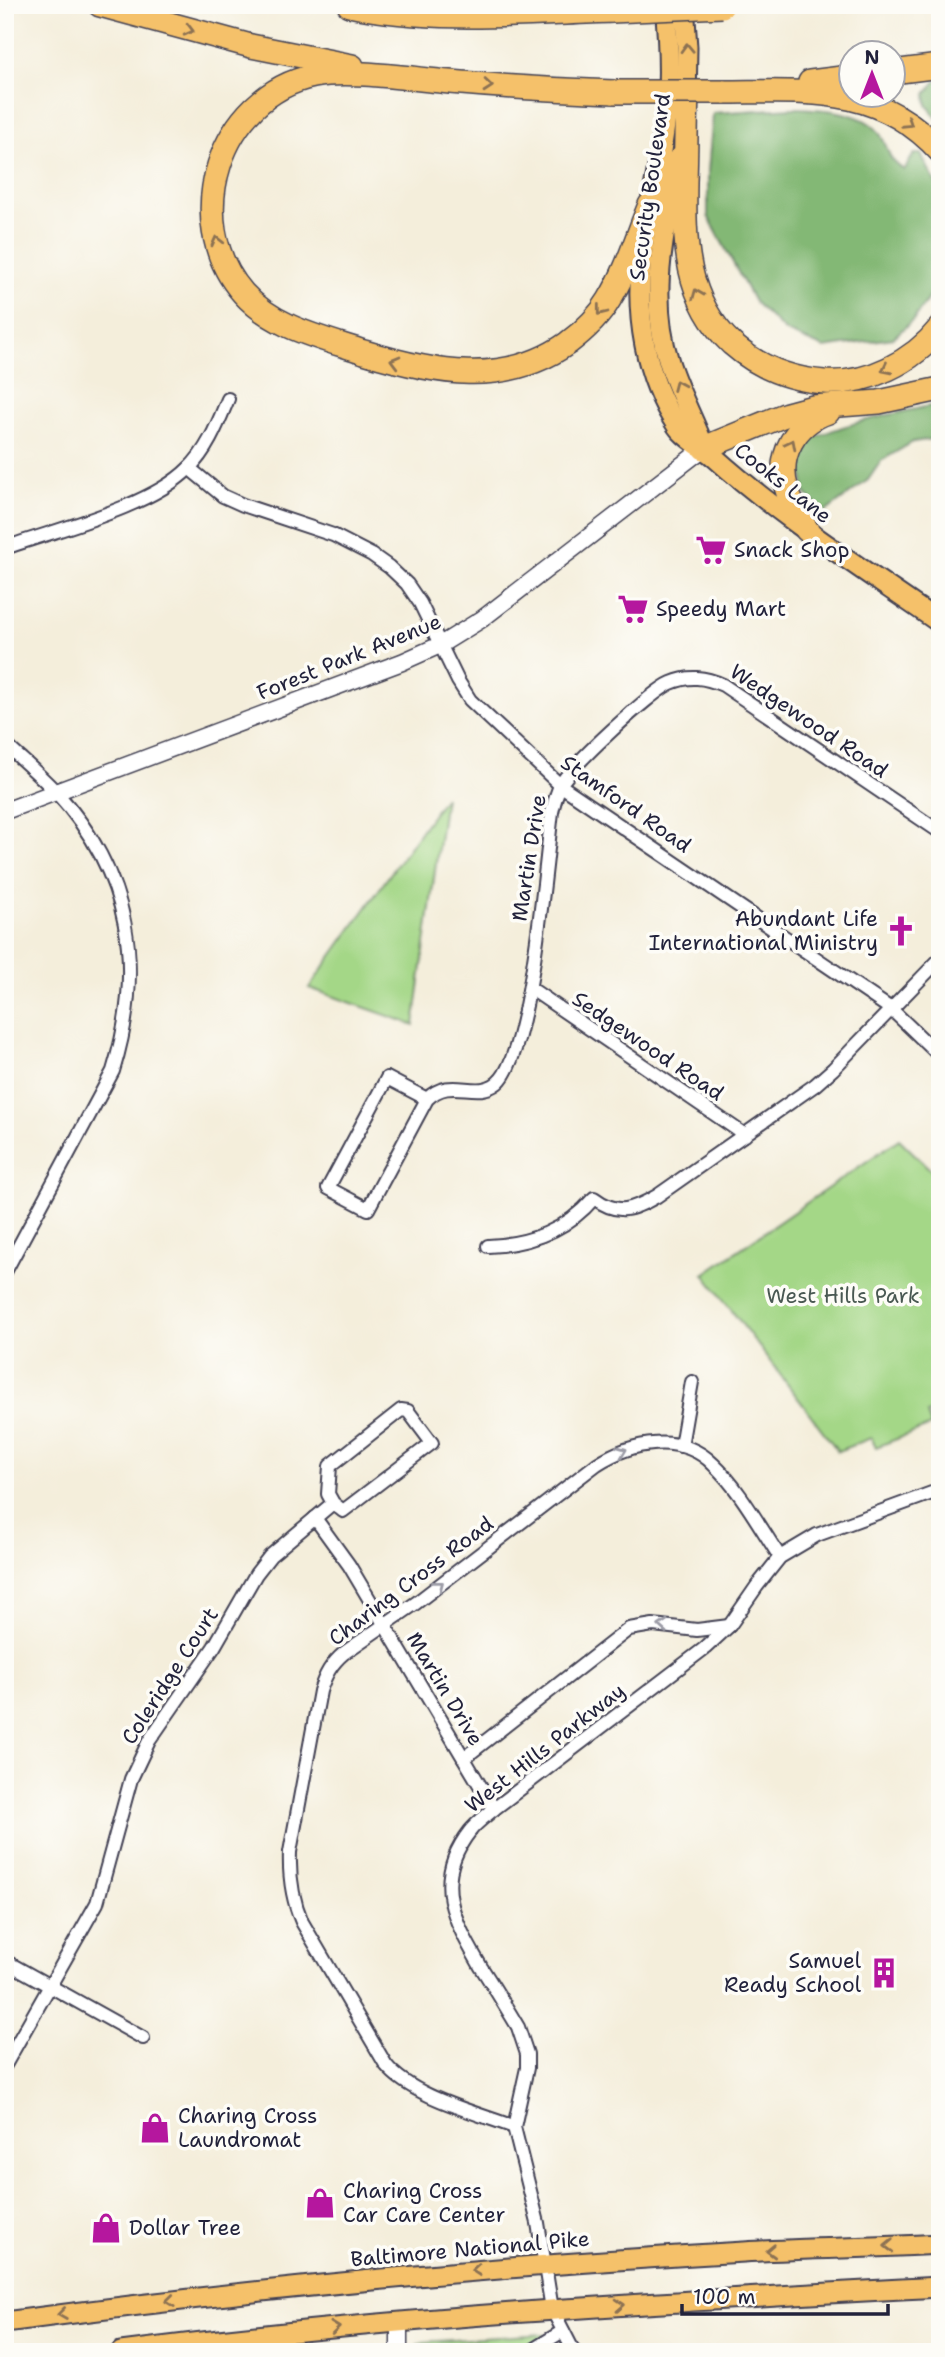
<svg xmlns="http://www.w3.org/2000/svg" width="945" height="2357" font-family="'Shantell Sans',sans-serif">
<rect width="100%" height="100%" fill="#fdfcf7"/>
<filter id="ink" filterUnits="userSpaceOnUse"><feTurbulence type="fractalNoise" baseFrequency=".0143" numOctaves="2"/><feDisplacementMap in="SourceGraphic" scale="14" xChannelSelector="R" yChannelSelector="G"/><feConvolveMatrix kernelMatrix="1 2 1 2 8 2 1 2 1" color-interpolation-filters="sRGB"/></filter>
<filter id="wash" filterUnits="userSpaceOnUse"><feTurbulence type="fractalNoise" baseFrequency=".00686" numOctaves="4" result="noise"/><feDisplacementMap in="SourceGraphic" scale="28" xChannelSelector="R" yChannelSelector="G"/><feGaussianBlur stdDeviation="1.57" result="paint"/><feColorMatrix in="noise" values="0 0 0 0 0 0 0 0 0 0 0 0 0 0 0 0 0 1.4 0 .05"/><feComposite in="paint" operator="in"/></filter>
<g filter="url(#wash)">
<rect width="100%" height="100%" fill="#f4eedb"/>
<g fill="#a4d787" stroke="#637c61" stroke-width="2">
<polygon points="445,797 414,1025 309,988"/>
<polygon points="899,1139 940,1179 940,1408 927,1414 931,1426 876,1447 871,1438 838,1451 704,1274"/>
<polygon points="544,2334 543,2337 516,2352 418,2352 418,2344 423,2342"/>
</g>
<g fill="#83b874" stroke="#526d58" stroke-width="2">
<polygon points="936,81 940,81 940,122 927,105 926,94"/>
<path d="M793,108C819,109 865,110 880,134C892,153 884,156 904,170L914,154H921L940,191V265L931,294L914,319L893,338L824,348L786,332L754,302L708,216V171L713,113Z"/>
<path d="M940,404V438L913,442L881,461L868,480L824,513L805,493L802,463L807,441C848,421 895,414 940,404Z"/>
</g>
</g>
<g filter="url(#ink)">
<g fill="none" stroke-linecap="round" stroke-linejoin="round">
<g stroke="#424153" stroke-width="16">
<g id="minor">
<polyline points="189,468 223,496 243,505 333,535 372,555 389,567 407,584 420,603 458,681 470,700 560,785 891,1009 940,1056"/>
<path d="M5,548C58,529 150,507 188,469C208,450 218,423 228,399"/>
<path d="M5,744C22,760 40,775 56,792C131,874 145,967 113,1071L5,1272"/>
<polyline points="530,988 745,1135"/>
<path d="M427,1099L387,1078L328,1188L368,1209L427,1099C451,1075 475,1100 497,1083C530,1058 546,860 552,812C554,804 556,794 560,786C568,768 652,691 671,683C689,675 705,677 723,685L940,832"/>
<path d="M488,1246C530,1244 566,1231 594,1198C618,1216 633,1210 657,1196L815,1085L833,1069L940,959"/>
<polyline points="681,1446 692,1382"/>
<polyline points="315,1518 349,1565 494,1809"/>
<polyline points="464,1758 629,1629 653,1625 697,1630 729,1626"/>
<polyline points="5,1961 143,2038"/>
<polyline points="5,2065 97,1903 131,1779 149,1741 214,1647 256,1574 270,1556 333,1503 343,1511 432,1443 408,1411 401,1410 330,1466 328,1494 333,1503"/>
<path d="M514,2127C475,2112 412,2097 386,2065L302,1922C292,1899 289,1878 290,1852L320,1691C325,1675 331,1664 344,1653L416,1603L597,1464C631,1442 681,1432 713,1464C739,1488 760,1527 780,1557"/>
<polyline points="529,2352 563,2331"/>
<path d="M574,2352L552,2309L538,2223L514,2127L527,2068V2054L518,2027C506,2007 494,1987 481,1967C454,1920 431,1881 470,1831C476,1823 486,1816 494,1809L705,1648L730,1625L757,1586L780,1557L817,1535L940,1490"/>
</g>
</g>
<g stroke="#424153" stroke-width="19">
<g id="tertiary">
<polyline points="5,811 402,662 440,645 482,619 704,448"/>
<polyline points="399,2352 399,2321"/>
</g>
</g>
<g stroke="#424153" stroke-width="23">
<g id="primary">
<path d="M665,5C669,47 671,90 664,132C658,174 647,215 642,258C635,315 645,377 677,426C685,438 702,447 713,456C783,519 863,569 940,623"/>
<polyline points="684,5 687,47 686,104"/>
<path d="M678,158C666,226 647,294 669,362C678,391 693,418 704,447"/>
<path d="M5,2322C250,2289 497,2266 744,2252C809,2248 874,2248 940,2244"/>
<path d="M121,2352C393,2316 666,2302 940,2287"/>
</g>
</g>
<g stroke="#424153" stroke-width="26">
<g id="motorway">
<polyline points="100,5 251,46 352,66"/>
<path d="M349,5C435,23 526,14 612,11"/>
<polyline points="892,72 940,66"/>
<polyline points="810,82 850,77"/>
<path d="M687,91C686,122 686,152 685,182C684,242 685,300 732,344C758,367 789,379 824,382C867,385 913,362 940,328"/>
<path d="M614,92C559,90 505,87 450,82C413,79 350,69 314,76C219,95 180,221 243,293C274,328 322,338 364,352C433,373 505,388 568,343C584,331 599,317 609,300C627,271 637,236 650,205"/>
<path d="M723,92C806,92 878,83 940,151"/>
<polyline points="704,448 787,414 813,407 879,402 940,389"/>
<path d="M807,530C799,517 791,504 787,490C776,456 795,423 828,412"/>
</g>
</g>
<use href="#minor" stroke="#fff" stroke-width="12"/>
<use href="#tertiary" stroke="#fff" stroke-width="16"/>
<use href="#primary" stroke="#f5c16b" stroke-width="19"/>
<use href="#motorway" stroke="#f5c16b" stroke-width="23"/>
<g stroke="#424153" stroke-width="26" stroke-linecap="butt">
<g id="motorway-bridge">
<polyline points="612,11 722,6"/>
<polyline points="614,92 723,92"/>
</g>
</g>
<use href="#motorway-bridge" stroke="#f5c16b" stroke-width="23"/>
</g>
<defs><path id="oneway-chevron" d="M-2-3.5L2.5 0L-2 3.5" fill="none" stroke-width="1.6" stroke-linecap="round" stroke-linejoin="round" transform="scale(1.75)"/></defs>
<g stroke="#8c7253">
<use href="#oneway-chevron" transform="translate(189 30) rotate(14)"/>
<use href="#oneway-chevron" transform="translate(687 48) rotate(-92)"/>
<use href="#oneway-chevron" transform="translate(488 86) rotate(5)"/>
<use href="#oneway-chevron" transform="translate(908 123) rotate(33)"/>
<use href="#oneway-chevron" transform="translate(217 241) rotate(-104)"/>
<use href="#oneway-chevron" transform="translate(697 294) rotate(-112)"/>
<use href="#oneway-chevron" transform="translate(601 311) rotate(128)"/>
<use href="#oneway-chevron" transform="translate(395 361) rotate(-165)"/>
<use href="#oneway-chevron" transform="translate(886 369) rotate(154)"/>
<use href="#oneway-chevron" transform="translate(678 385) rotate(-113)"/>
<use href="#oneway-chevron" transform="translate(791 444) rotate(-63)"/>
<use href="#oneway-chevron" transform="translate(889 2246) rotate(178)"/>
<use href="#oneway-chevron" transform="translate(771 2251) rotate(178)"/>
<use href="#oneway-chevron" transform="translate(476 2270) rotate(175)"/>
<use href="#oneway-chevron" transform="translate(170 2301) rotate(173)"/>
<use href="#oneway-chevron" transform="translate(620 2305) rotate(-4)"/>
<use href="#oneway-chevron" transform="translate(62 2314) rotate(172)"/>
<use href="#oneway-chevron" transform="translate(335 2328) rotate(-6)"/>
</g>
<g stroke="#9c9ca7">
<use href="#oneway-chevron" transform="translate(622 1451) rotate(-21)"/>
<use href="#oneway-chevron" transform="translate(439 1585) rotate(-38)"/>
<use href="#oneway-chevron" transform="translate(663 1626) rotate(-176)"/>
</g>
</g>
<defs>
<g id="supermarket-bare" transform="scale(2.415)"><path d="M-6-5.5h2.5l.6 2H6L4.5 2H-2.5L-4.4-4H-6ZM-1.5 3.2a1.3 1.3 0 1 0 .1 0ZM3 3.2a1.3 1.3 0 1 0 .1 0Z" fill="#b5179e" stroke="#fdfcf7" stroke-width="2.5" paint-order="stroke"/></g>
<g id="church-bare" transform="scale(2.415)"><path d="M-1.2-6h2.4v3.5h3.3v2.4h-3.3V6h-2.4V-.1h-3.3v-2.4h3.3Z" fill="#b5179e" stroke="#fdfcf7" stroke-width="2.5" paint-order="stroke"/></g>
<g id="building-bare" transform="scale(2.415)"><path d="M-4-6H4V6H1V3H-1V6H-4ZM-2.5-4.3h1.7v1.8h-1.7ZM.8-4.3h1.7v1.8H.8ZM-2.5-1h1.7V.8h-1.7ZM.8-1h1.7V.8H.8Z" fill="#b5179e" stroke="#fdfcf7" stroke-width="2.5" paint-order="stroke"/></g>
<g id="shop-bare" transform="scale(2.415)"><path d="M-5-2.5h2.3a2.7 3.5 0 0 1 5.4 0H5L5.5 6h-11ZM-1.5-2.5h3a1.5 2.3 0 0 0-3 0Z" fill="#b5179e" stroke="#fdfcf7" stroke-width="2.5" paint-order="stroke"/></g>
</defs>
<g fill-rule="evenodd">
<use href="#supermarket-bare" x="711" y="550"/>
<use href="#supermarket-bare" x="633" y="609"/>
<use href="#church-bare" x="901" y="931"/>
<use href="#building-bare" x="884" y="1973"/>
<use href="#shop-bare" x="155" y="2128"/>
<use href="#shop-bare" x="320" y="2203"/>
<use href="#shop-bare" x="106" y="2228"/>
</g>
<g text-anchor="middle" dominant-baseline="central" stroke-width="7" stroke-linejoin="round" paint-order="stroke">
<g font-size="21" fill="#22223b" stroke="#fdfcf7">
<text transform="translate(650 187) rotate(-82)">Security Boulevard</text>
<text transform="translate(783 483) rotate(38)">Cooks Lane</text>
<text transform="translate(349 657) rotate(-22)">Forest Park Avenue</text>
<text transform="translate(809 721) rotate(34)">Wedgewood Road</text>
<text transform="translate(626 804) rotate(35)">Stamford Road</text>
<text transform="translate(529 858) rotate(-81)">Martin Drive</text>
<text transform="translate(648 1046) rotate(34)">Sedgewood Road</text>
<text transform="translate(411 1581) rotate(-37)">Charing Cross Road</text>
<text transform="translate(170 1676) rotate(-57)">Coleridge Court</text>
<text transform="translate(445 1689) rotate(59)">Martin Drive</text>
<text transform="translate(545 1748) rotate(-38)">West Hills Parkway</text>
<text transform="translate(470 2249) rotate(-5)">Baltimore National Pike</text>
</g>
<g font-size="21" fill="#22223b" stroke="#fdfcf7" text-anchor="start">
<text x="734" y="550">Snack Shop</text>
<text x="656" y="609">Speedy Mart</text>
<text x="878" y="919" text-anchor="end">Abundant Life<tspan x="878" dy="24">International Ministry</tspan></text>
<text x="861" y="1961" text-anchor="end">Samuel<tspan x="861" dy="24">Ready School</tspan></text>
<text x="178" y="2116">Charing Cross<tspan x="178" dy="24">Laundromat</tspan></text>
<text x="343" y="2191">Charing Cross<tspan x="343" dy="24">Car Care Center</tspan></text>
<text x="129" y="2228">Dollar Tree</text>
</g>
<g font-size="21" fill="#495852" stroke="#fdfcf7">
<text x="843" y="1296">West Hills Park</text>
</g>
</g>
<rect width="945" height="2357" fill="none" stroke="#fdfcf7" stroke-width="28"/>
<g transform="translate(872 74)"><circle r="33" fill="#fdfcf7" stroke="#a5a5ac" stroke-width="2"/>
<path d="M0-5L12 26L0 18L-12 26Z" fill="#b5179e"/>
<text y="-10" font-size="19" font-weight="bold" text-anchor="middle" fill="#22223b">N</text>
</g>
<path d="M682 2304v10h206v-10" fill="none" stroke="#22223b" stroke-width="3.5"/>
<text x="693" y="2304" font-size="21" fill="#22223b" stroke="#fdfcf7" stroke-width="5" paint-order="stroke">100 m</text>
</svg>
